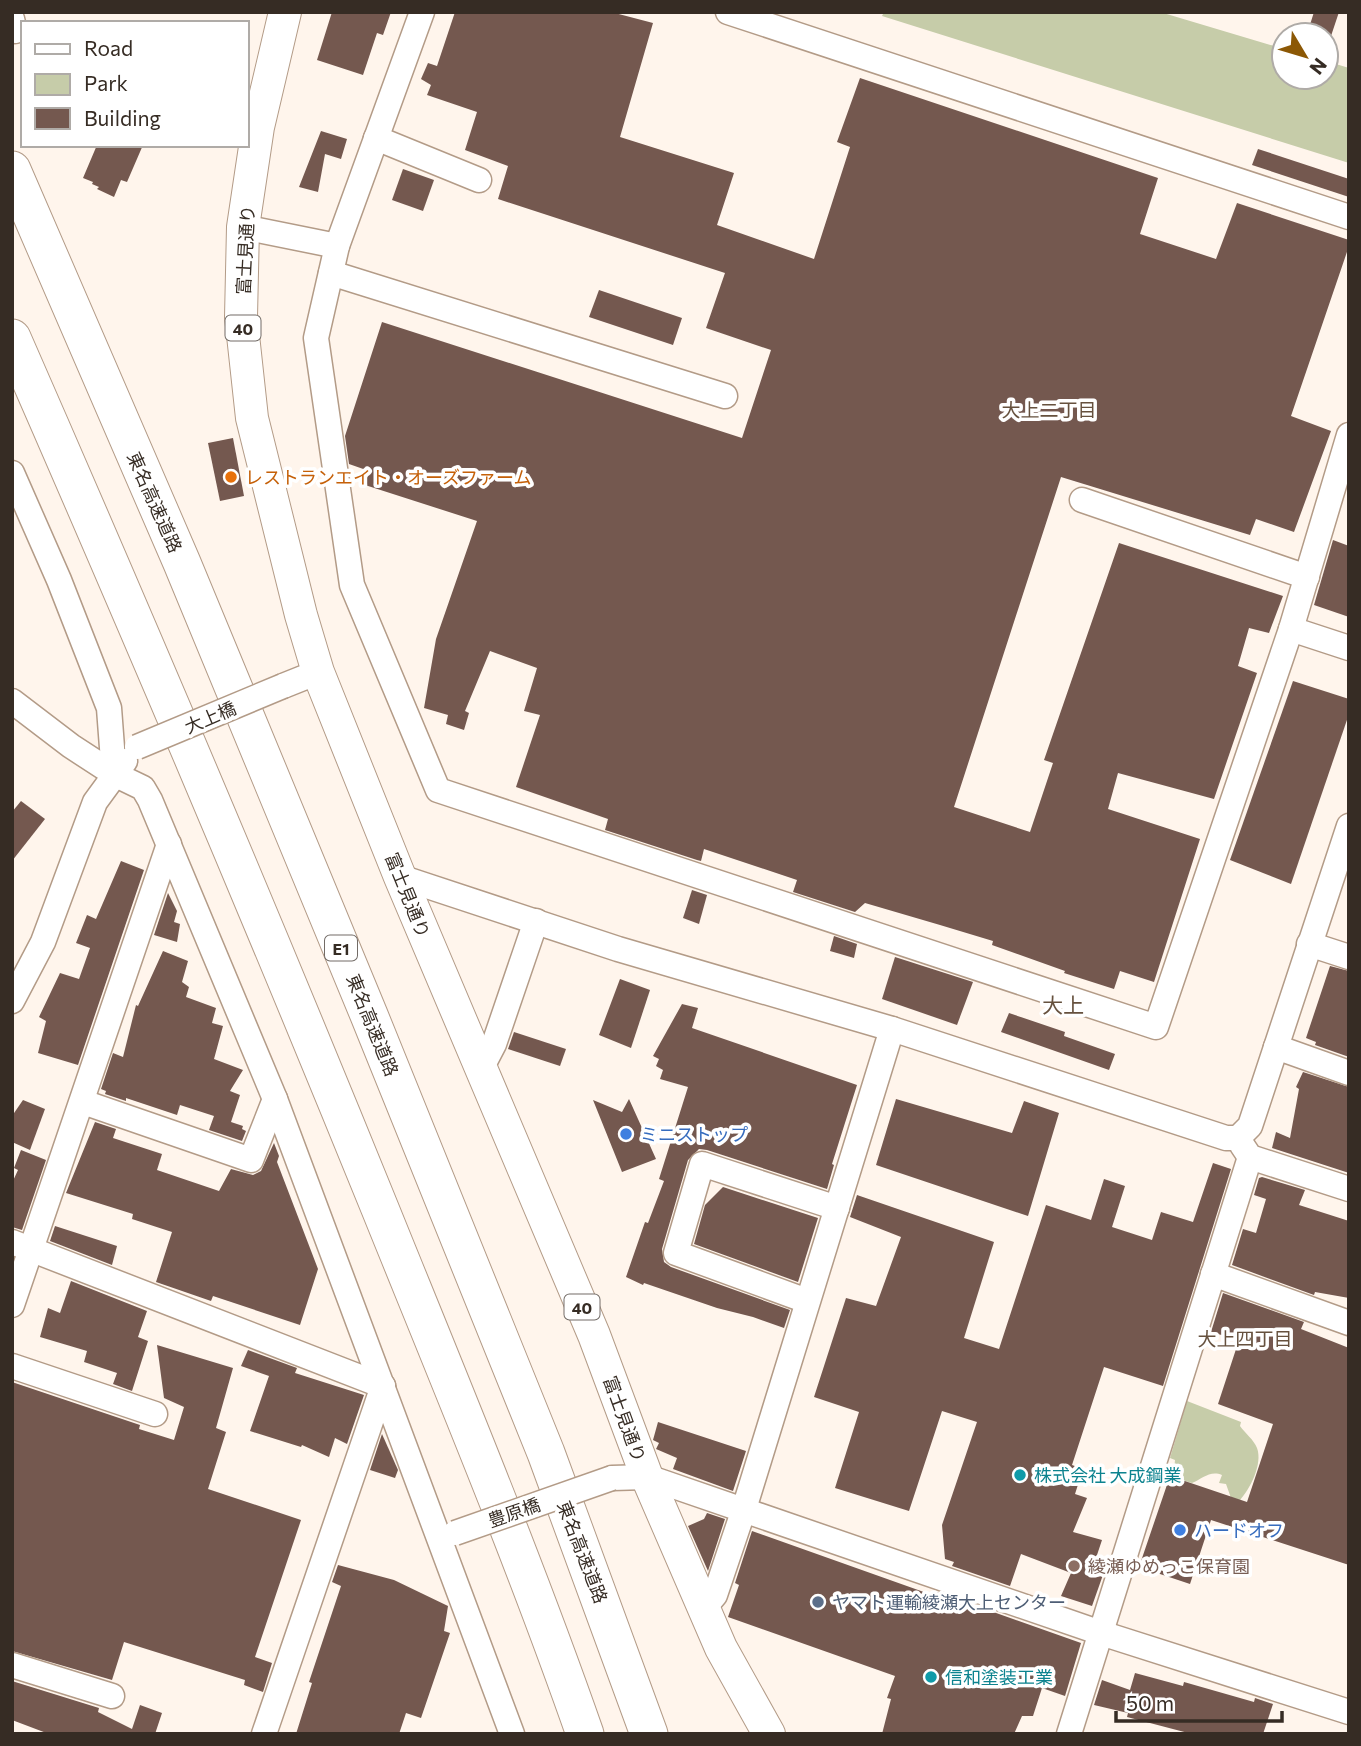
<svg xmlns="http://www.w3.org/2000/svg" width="1361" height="1746" font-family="Commissioner,'Noto Sans JP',sans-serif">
<rect width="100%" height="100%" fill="#fff5ec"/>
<g fill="#c6cca9">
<polygon points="884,12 1160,12 1284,49 1284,77 1326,77 1326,61 1349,68 1349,163 882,16"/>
<path d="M1187,1401L1241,1422L1240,1426C1245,1433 1254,1440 1257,1448C1263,1464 1250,1489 1240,1500L1231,1498L1226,1484L1219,1483L1222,1475C1210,1470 1202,1479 1192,1483L1182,1480L1174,1472L1175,1460L1170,1458Z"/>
</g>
<g fill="#74584f">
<polygon points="332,12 391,12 383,35 377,33 363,75 317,60"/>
<polygon points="455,12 611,12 653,23 620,137 734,173 717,225 814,259 850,147 837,142 860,78 1158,178 1140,234 1216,259 1237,203 1349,240 1349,246 1291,416 1331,431 1294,532 1256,519 1250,535 1061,477 954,807 1030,832 1053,763 1044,760 1119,543 1283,596 1269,633 1249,628 1238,666 1257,673 1214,799 1118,773 1108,809 1200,839 1154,982 1120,971 1114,989 1064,973 1065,971 992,945 993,941 940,925 865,903 855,912 793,892 797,880 704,849 701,861 697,860 605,830 608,819 516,787 540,715 524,711 537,668 490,651 465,711 469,713 464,730 446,724 448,715 424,708 436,639 477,521 365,485 369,471 349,464 345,436 382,322 742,438 771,350 706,328 725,273 498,199 508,166 465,150 477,112 427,95 431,85 421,79 428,63 437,66"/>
<polygon points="1314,12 1339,12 1330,39 1326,35 1308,31"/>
<polygon points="321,131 347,139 341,159 325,154 318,192 299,187"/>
<polygon points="97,145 143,145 127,182 121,180 114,197 97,189 99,187 92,184 93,182 83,178"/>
<polygon points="1258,149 1349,179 1349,197 1252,165"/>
<polygon points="403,169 434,180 423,211 392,200"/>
<polygon points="599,290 682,318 673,345 589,317"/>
<polygon points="233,438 244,496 220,501 208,443"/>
<polygon points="1333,540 1349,546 1349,617 1314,605"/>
<polygon points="1293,681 1349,699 1349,714 1291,884 1230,860"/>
<polygon points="21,801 45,819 12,861 12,812"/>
<polygon points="121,861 144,870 78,1065 38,1053 46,1021 39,1017 60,973 79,979 90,948 76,943 87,915 96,919"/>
<polygon points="692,890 707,895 699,924 683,918"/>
<polygon points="168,893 177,911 174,922 180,924 177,942 154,935"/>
<polygon points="834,936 857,944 854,958 830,951"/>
<polygon points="163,951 188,961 182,982 189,987 186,997 216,1008 212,1023 223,1026 214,1059 243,1070 230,1091 240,1095 231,1122 243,1126 242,1129 246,1131 242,1141 209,1130 214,1116 180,1105 177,1115 126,1098 126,1101 105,1094 106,1091 101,1089 113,1053 123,1057 136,1005 138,1006"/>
<polygon points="895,957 973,982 957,1025 882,999"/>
<polygon points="1330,966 1349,971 1349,1057 1315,1045 1316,1042 1306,1038"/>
<polygon points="620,979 650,990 631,1048 599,1035"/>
<polygon points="682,1004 698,1008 692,1028 857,1085 832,1164 834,1165 827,1189 707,1150 699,1149 688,1160 662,1249 664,1262 671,1267 790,1310 784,1328 753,1317 717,1308 644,1283 643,1285 626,1277 645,1222 648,1223 664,1181 659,1179 688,1087 660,1079 663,1070 656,1066 659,1059 653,1056"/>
<polygon points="1009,1013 1065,1032 1064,1036 1115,1054 1109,1070 1001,1032"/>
<polygon points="514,1032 566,1049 560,1066 508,1049"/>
<polygon points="1303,1072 1349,1087 1349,1173 1272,1148 1276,1132 1290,1138 1299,1089 1296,1087"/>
<polygon points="629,1099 656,1159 622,1172 593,1100 622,1112"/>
<polygon points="896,1099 1012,1133 1024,1101 1059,1113 1028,1216 876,1165"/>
<polygon points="23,1100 45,1109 30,1150 12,1142 12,1116"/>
<polygon points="95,1122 116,1129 113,1138 162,1154 157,1170 219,1191 231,1169 253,1175 261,1171 274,1143 279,1156 277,1162 318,1269 300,1325 213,1296 211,1301 156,1282 172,1232 132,1219 133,1214 66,1193"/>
<polygon points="21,1150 46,1160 22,1230 12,1227 12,1183 18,1170 14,1168"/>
<polygon points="1213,1163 1231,1169 1163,1386 1104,1367 1072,1465 1083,1469 1075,1494 1087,1498 1073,1532 1102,1540 1093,1567 1104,1572 1092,1606 1061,1596 1071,1573 1021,1554 1010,1586 952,1566 954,1562 945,1559 942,1525 977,1422 942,1411 909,1511 835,1488 859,1412 814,1397 846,1298 876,1306 901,1237 850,1217 857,1195 994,1242 964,1338 999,1349 1046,1205 1091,1220 1104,1179 1125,1186 1112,1227 1152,1240 1161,1212 1193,1222"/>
<polygon points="1262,1177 1305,1190 1299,1205 1349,1221 1349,1298 1315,1292 1314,1295 1232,1265 1243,1229 1256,1233 1266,1199 1254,1195 1259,1178"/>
<polygon points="723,1187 818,1218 798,1282 694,1244 705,1205"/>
<polygon points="55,1226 117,1246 112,1265 50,1241"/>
<polygon points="71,1281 147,1311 138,1337 148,1341 132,1391 113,1384 117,1373 84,1362 87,1351 40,1337 48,1308 60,1313"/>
<polygon points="1223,1293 1304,1322 1301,1329 1349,1348 1349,1565 1211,1520 1190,1584 1139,1567 1170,1476 1247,1502 1273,1424 1218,1404 1239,1340 1211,1332"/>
<polygon points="157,1345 233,1368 216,1428 226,1432 208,1489 301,1520 255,1657 272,1663 263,1692 244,1685 245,1680 124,1642 112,1680 12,1651 12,1382 140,1425 139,1429 174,1440 184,1407 164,1398"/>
<polygon points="248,1350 297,1368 295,1373 364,1395 347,1444 335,1438 329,1457 302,1445 301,1447 250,1431 269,1376 241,1366"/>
<polygon points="658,1422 746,1451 733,1491 673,1469 677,1458 656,1449 659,1443 653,1440"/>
<polygon points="382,1434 398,1470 395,1478 370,1470"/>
<polygon points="707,1513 725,1519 708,1571 688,1526 704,1519"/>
<polygon points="752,1531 935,1596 937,1592 1081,1643 1065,1696 1042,1688 1033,1716 1022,1716 1014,1734 882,1734 891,1699 887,1698 895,1676 728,1617 739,1585 735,1583"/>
<polygon points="338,1565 394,1580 448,1606 444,1631 450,1633 421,1718 406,1713 399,1734 296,1734 312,1683 309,1682 341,1586 332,1582"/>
<polygon points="1135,1673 1183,1686 1184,1682 1254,1702 1255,1698 1273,1704 1263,1734 1192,1734 1127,1717 1128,1713 1094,1705 1102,1680 1130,1690"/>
<polygon points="12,1681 99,1708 98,1712 132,1729 140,1705 162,1713 155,1734 49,1734 12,1720"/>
</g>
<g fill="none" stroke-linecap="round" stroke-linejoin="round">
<g stroke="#b39b87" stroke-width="27">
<g id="minor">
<polyline points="728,12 1349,217"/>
<polyline points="12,19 15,31"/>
<polyline points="376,138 479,180"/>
<polyline points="243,227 337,246 422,12"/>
<polyline points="337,246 316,338 352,585 438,790 1156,1027 1291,629"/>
<polyline points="331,273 725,396"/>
<polyline points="1349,435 1291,629 1349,648"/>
<polyline points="12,473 59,580 109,708 114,774"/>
<polyline points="1082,500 1307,577"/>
<polyline points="283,686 318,672"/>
<polyline points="12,701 71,746 114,774 143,788 150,800 275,1099 512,1734"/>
<polyline points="400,877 618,949 892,1029 1226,1138 1238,1138 1250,1126 1349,826"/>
<polyline points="1309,944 1349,957"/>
<polyline points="12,1001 43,942 95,802 125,761"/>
<polyline points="1276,1047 1349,1073"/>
<polyline points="481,1069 494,1044 536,921"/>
<polyline points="83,1102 251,1160 275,1099"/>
<polyline points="1242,1145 1250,1157 1349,1189"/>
<polyline points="12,1242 383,1386"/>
<polyline points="1213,1274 1349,1323"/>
<polyline points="807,1301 676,1253 702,1164 837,1208"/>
<polyline points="12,1305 169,844"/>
<polyline points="12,1366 155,1414"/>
<polyline points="612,1478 647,1477 662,1482 1101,1633 1349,1712"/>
<polyline points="704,1608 715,1595 744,1509 892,1029"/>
<polyline points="12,1665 112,1696"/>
<polyline points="264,1734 383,1386"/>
<polyline points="1069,1734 1250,1157"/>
</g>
</g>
<g stroke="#b39b87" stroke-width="34">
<polyline id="major" points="285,12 258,127 243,227 241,317 252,418 301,615 318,672 400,877 594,1335 647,1477 721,1648 769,1734"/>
</g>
<g stroke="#b39b87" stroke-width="39">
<g id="highway">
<polyline points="12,170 182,563 369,1015 546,1453 649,1734"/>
<path d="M12,338C139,628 262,918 381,1211C451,1384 523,1557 585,1734"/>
</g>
</g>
<use href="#minor" stroke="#fff" stroke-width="24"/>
<use href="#major" stroke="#fff" stroke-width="32"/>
<use href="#highway" stroke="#fff" stroke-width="37"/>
<g stroke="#b39b87" stroke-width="27" stroke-linecap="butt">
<g id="minor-bridge">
<polyline points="137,747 283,686"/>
<polyline points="455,1533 612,1478"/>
</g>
</g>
<use href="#minor-bridge" stroke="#fff" stroke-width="24"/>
</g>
<circle fill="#e8710a" stroke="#fff" stroke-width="2.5" cx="231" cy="477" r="7"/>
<g fill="#3f7fe0" stroke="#fff" stroke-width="2.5">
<circle cx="626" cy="1134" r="7"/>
<circle cx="1180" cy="1530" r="7"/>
</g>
<g fill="#0f9aa8" stroke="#fff" stroke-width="2.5">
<circle cx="1020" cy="1475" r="7"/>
<circle cx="931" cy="1677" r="7"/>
</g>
<circle fill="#8d6e63" stroke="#fff" stroke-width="2.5" cx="1074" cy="1566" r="7"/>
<circle fill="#5c6f8a" stroke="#fff" stroke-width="2.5" cx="818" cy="1602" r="7"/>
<g text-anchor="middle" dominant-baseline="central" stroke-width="7" stroke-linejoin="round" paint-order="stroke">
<g fill="#fff" stroke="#726b66" stroke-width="2">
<rect x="225.5" y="315.5" width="35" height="25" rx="5"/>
<rect x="325" y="935.5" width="32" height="25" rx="5"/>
<rect x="564.5" y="1294.5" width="35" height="25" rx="5"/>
</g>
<g font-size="16" font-weight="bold" fill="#362c24">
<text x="243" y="328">40</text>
<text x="341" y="948">E1</text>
<text x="582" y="1307">40</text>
</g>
<g font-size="18" fill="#362c24" stroke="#fff">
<text transform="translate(245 250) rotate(-87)">富士見通り</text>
<text transform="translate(155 502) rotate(66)">東名高速道路</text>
<text transform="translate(210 717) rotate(-23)">大上橋</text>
<text transform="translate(408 895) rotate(68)">富士見通り</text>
<text transform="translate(373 1025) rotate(68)">東名高速道路</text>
<text transform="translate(625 1419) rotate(70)">富士見通り</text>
<text transform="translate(514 1512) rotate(-19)">豊原橋</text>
<text transform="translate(583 1552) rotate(69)">東名高速道路</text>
</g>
<g font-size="18" fill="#c56008" stroke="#fff" text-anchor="start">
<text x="245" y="477">レストランエイト・オーズファーム</text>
</g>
<g font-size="18" fill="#366cbe" stroke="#fff" text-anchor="start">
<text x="640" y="1134">ミニストップ</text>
<text x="1194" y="1530">ハードオフ</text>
</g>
<g font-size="18" fill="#0d838f" stroke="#fff" text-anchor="start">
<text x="1034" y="1475">株式会社 大成鋼業</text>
<text x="945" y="1677">信和塗装工業</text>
</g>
<g font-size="18" fill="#785e54" stroke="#fff" text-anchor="start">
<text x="1088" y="1566">綾瀬ゆめっこ保育園</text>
</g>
<g font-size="18" fill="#4e5e75" stroke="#fff" text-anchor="start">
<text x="832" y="1602">ヤマト運輸綾瀬大上センター</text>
</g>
<g font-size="19" fill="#66513e" stroke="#fff">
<text x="1049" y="409">大上二丁目</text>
<text x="1245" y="1338">大上四丁目</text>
</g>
<g font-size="21" fill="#66513e" stroke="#fff">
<text x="1063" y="1004">大上</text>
</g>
</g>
<rect width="1361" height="1746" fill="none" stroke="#362c24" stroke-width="28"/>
<rect x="21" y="21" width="228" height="126" fill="#ffffff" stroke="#afaba7" stroke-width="2"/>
<rect x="35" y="44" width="35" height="10" fill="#ffffff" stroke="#afaba7" stroke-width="2"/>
<text x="84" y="56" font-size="21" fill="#362c24">Road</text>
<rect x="35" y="74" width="35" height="21" fill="#c6cca9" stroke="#afaba7" stroke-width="2"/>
<text x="84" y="91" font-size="21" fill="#362c24">Park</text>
<rect x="35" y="108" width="35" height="21" fill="#74584f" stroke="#afaba7" stroke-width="2"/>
<text x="84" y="126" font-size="21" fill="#362c24">Building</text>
<g transform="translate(1305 56) rotate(128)"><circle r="33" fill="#ffffff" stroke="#afaba7" stroke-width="2"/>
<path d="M0-5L12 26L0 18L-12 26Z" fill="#8c5805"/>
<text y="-10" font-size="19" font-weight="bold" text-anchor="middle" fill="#362c24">N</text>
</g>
<path d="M1116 1711v10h166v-10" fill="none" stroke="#362c24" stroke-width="3.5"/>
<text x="1126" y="1711" font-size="21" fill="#362c24" stroke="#ffffff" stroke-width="5" paint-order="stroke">50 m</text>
</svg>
